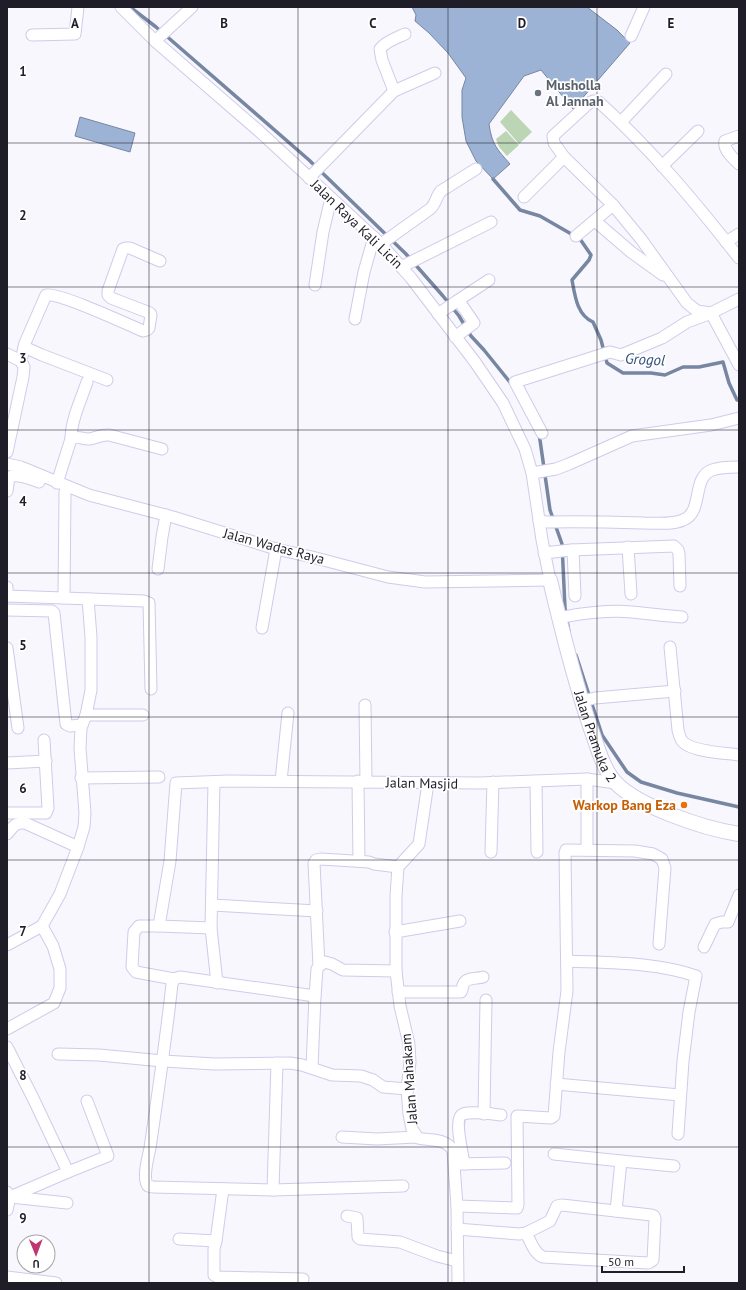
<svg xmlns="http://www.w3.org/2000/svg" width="746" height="1290" font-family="'PT Sans',sans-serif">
<rect width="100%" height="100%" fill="#f8f7fe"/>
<g fill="#bcd5b4">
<polygon points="511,110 532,132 519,144 500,122"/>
<polygon points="506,131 519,145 507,156 499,147 496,139"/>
</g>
<g fill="#9db3d5" stroke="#7786a1">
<path d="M412,7H587L617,30L630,43L573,109L541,70L524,76L489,124C492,145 497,149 510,164L493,179L476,161L466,141L462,117V90L466,78L448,53L429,33L415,21L416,15Z"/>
<polygon points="80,117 135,133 130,152 75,136"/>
</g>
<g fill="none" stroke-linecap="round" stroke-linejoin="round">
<g stroke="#7786a1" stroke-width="3.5">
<polyline points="130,7 156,27 309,160 406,254 443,296 459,316 471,336 484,350 513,386"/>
<path d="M493,179L520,210L540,216L580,239L591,255L589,260L572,280C575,296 577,315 593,322L601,340L607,363L623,373H651L665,375L683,367H699L723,362L729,383L737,400H739"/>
<polyline points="539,433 550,510 562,544 565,608 569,632"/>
<polyline points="576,655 602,735 627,772 641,782 677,793 739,807"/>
</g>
<g stroke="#cfcbea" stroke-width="13">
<g id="minor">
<polyline points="32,35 75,34 78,7"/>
<polyline points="631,36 644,7"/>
<polyline points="155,41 192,7"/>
<path d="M394,91L382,60L380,49C386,41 397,38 405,34"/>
<polyline points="621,122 666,74"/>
<path d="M739,136L725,141C723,150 733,158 739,164"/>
<polyline points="662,166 698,131"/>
<polyline points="309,178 394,91 435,73"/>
<polyline points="524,197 564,157"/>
<polyline points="595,221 631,252 663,275"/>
<polyline points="576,236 613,205"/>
<polyline points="726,242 739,234"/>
<path d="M381,244L430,209C436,204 436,196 441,191L476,169"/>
<polyline points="401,267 491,222"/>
<polyline points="315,285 323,232 331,198"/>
<polyline points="739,299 711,313 739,365"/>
<polyline points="457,301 489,280"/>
<path d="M711,313L697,311L687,303L641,239L613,205L564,157L554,143L553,136L588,104C592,101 594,100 599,102C651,149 696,203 739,258"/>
<polyline points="438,314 457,301 461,304 474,323 455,337"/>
<polyline points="355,319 364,272 374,237"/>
<polyline points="24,347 42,355 107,380"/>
<polyline points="7,354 21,361"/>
<polyline points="542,433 515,382 610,352 621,355 662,338 687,322 709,314"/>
<path d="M71,439C71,420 81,400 87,382"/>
<path d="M7,452L23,377L24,367L21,361L25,343L46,295C58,292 127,324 143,331L147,330L149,328L151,315L150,313L111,298L108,295V291L123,249L126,248H130L160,261"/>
<polyline points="7,464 21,467 89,495 173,517 276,549 312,557 388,577 425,582 550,580 542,540 532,473 525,449 503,403 475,362 411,278 381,244 260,132 155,41 121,7"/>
<polyline points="532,473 556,469 569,464 632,436 711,425 739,418"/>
<path d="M57,483L71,439C77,435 82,439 88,439C95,439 101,434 109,435L162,449"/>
<path d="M7,491L9,477C18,473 30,479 39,482"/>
<polyline points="65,492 64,598 144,601 149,603 151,689"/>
<path d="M539,521L547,522C579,521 612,522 644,523C656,523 672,525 683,520C704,512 691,478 712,470C720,467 730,467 739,467"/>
<polyline points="628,547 631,594"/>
<polyline points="573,550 575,596"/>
<polyline points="544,553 571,550 674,546 678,550 679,554 680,586"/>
<polyline points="158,569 162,537 166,515"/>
<polyline points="7,587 7,596 64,598"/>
<polyline points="7,610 52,611 54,613 66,724 70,726 82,725"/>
<path d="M559,618C580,613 610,610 632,612C649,614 665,616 682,617"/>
<polyline points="262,628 276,549"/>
<path d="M670,647L678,730C679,734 680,739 683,742C693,752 725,753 739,755"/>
<polyline points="7,648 18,728"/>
<polyline points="582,701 595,698 675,691"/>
<polyline points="365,705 366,782"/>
<polyline points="86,715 143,715"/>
<polyline points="7,763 46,761"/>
<polyline points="81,778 159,777"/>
<polyline points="587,779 587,850"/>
<polyline points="281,781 288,713"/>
<polyline points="358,781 359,861"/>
<polyline points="536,781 537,852"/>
<polyline points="214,782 211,928 217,983"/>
<path d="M428,783L419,844L398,867L396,896V971L400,1006L409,1044L410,1062L407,1089L409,1114L412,1129L418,1138C430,1141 447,1138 453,1151L457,1206L458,1283"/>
<polyline points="7,813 46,813 48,808 44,740"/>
<path d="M7,834C13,827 15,822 25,823L78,847L60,894L42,926L7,945"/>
<polyline points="78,847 84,827 85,813 80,748 81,728 86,715 91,690 91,637 88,599"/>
<polyline points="491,852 493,782"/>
<polyline points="212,905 317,911"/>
<polyline points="159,926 211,928"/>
<polyline points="395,932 460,921"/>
<polyline points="704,947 715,924 722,922 728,922 739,895"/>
<path d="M567,961C610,963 655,962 696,976L689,1012L683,1061L678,1134"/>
<polyline points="319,966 314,863 316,860 321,859 369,862 374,864 398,867"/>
<path d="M396,971L343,970L332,964L325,962L319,966L317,969L315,996L180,977L174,979L172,984C166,1039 158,1093 150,1148C148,1158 142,1178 148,1186L153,1187L273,1190L403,1186"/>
<polyline points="174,979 136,972 132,967 134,932 139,926 159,926 170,861 176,783 228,781 480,783 587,779 616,783"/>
<path d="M398,992H461C463,989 462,986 464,983C468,977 478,979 483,977"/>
<polyline points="7,1029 54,1003 60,988 60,969 53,946 42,926"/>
<polyline points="7,1047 33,1098 68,1172"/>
<polyline points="58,1054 99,1055 163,1061 215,1064 290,1063 302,1065 332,1075 361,1076 373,1080 383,1087 407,1089"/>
<polyline points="312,1068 315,996"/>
<polyline points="556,1084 680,1095"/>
<polyline points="484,1114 486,1000"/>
<polyline points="342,1137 377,1139 416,1137"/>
<polyline points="554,1154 621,1161 616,1211"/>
<polyline points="621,1161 674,1166"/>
<polyline points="458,1164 505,1163"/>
<path d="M464,1164C463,1154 453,1118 463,1114C473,1111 491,1114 501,1115"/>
<polyline points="223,1189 216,1241 214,1249 214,1275 218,1277 303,1279"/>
<polyline points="273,1190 277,1063"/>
<polyline points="7,1192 10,1197 7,1210"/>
<polyline points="10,1197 68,1172 108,1156 87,1101"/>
<polyline points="11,1197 67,1203"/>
<polyline points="457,1206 517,1208 518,1205 517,1116 551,1118 554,1116 559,1052 567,991 565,853 566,850 635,851 653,854 662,859 665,868 659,944"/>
<polyline points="347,1216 357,1218 358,1237 360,1239 400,1242 437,1256 457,1261"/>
<path d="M457,1229L519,1234L526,1233L550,1221L557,1206L562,1205L651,1215L654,1216L655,1219L653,1260L650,1262L648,1263L543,1257C534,1254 530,1240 526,1233"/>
<polyline points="179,1239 216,1241"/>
<polyline points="7,1277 56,1283"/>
</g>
</g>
<g stroke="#cfcbea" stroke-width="16">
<g id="major">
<path id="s1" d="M550,580C562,631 574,680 591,729C597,745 601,763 611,777C630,805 706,829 739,834"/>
</g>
</g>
<use href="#minor" stroke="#fff" stroke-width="11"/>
<use href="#major" stroke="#fff" stroke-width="14"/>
</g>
<path fill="none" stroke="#1f1d28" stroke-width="1" stroke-opacity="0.55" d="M149,7V1283M298,7V1283M448,7V1283M597,7V1283M7,143H739M7,287H739M7,430H739M7,573H739M7,717H739M7,860H739M7,1003H739M7,1147H739"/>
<circle fill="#6b7280" stroke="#fff" stroke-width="1.5" cx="538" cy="93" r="4"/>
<circle fill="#e8710a" stroke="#fff" stroke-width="1.5" cx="684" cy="805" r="4"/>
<g text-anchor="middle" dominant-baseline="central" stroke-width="3.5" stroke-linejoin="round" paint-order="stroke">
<g font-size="14" font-weight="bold" fill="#5b616d" stroke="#fff" text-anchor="start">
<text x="546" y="85">Musholla<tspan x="546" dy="16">Al Jannah</tspan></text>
</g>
<g font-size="14" fill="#1f1d28" stroke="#fff">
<text transform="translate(357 224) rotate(44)">Jalan Raya Kali Licin</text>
<text transform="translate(274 546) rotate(15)">Jalan Wadas Raya</text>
<text stroke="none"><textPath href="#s1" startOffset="163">Jalan Pramuka 2</textPath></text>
<text transform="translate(422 783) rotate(1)">Jalan Masjid</text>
<text transform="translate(409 1079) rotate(-94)">Jalan Mahakam</text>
</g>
<g font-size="14" font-weight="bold" fill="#c56008" stroke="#fff" text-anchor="end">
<text x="676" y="805">Warkop Bang Eza</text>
</g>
<g font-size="15" font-style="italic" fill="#314e7c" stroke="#fff">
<text transform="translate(645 359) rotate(3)">Grogol</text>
</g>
</g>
<g font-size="13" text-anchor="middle" font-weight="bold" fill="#1f1d28" stroke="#fff" stroke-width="3.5" stroke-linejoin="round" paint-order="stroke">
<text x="75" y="28">A</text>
<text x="224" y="28">B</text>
<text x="373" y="28">C</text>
<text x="522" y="28">D</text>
<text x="671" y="28">E</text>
<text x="23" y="76">1</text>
<text x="23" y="220">2</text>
<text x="23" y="363">3</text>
<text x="23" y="506">4</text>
<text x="23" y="650">5</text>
<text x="23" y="793">6</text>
<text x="23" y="936">7</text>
<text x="23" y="1080">8</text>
<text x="23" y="1223">9</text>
</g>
<rect width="746" height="1290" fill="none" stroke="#1f1d28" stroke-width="16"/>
<g transform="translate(36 1254) rotate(179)"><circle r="19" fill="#ffffff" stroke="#a5a5a9"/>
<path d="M0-3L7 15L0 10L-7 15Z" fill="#bf3670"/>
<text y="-6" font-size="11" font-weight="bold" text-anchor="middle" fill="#1f1d28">U</text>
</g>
<path d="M602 1266v6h82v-6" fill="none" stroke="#1f1d28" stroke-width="2"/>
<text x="608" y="1266" font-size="12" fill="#1f1d28" stroke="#ffffff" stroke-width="3" paint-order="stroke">50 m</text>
</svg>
